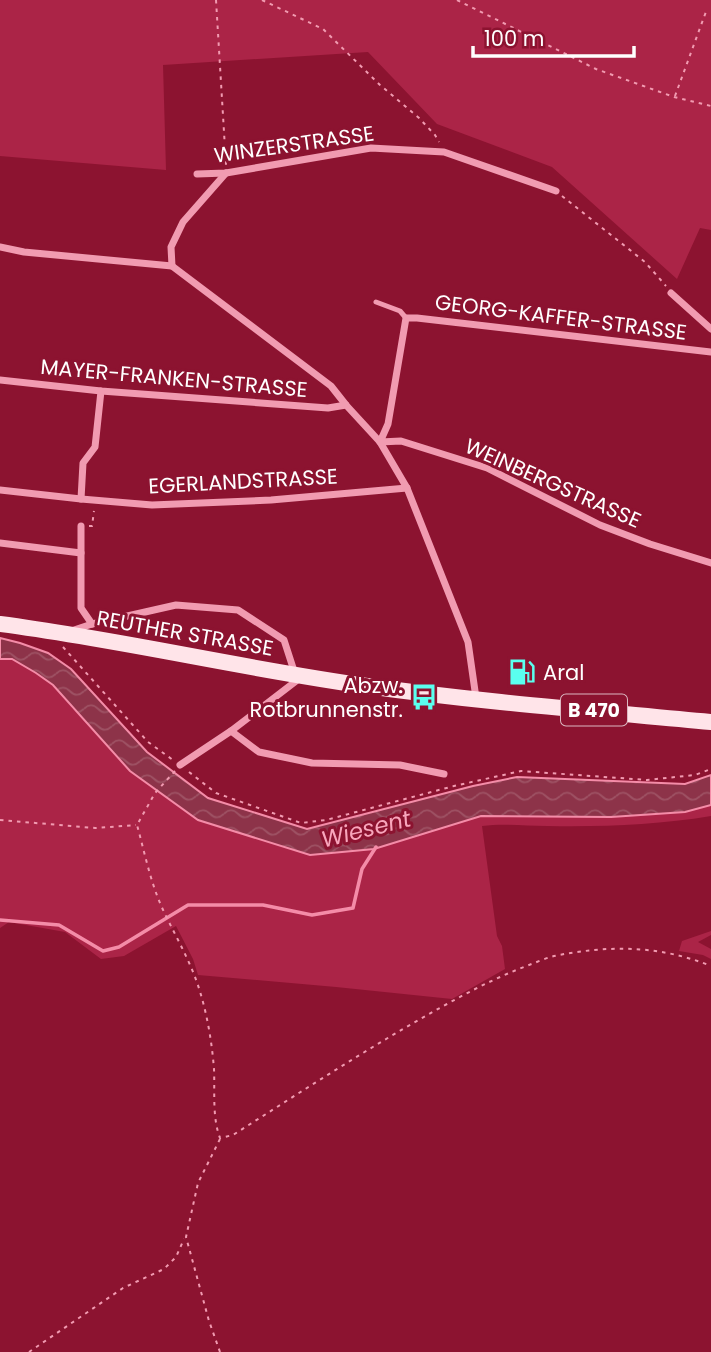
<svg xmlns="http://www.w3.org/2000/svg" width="711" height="1352" font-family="Poppins,sans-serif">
<defs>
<pattern id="water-waves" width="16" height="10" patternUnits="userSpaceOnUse" patternTransform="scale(1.75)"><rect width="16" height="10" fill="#8d3349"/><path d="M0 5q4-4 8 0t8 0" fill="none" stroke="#9e5264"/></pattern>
</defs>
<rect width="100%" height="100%" fill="#8c1330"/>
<g fill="#ab2447">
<polygon points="0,0 711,0 711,230 700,228 677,279 552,167 437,124 368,52 163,65 166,170 0,156"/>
<path d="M0,659H12L36,673L53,685L73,709L198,820L374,849L481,816L611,817L685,812L711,805V816C657,825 602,827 547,826C525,826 504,823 482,826L497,936L502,946L505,969L452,999L336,987L198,975L193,959L176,926L124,956L101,959L65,932L9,922L0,928Z"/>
<polygon points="711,931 711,935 698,942 711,949 711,959 703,955 679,951 682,941"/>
</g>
<polygon fill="url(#water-waves)" stroke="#f48ca8" stroke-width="2" points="0,638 20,643 48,653 71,669 147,752 208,798 307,829 473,786 517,777 685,784 711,775 711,805 685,812 611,817 481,816 374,849 310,855 198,820 130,771 53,685 36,673 12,659 0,659"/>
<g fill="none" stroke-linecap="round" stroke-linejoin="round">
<polyline stroke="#f48ca8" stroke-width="3.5" points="0,920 59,925 103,951 119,947 188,905 263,905 312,915 353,908 362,869 376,847"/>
<g stroke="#f19bb1" stroke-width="2" stroke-dasharray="3.5 5" stroke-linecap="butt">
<polyline points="216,0 226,165"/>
<polyline points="262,0 323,29 380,85 419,118 435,135 439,142"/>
<polyline points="457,0 596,69 674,97 711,106"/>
<polyline points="675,96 707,9"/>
<polyline points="562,196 645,262 666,286"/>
<polyline points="89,526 92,526 94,511"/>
<polyline points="63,647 148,742 173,760"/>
<path d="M175,771L155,793L137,825C145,854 151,885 164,912C177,939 193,966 201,995C208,1019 212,1044 214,1069C215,1091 212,1117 220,1138L233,1135C304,1090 374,1044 447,1004C474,989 500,976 529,965C537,962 546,958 554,956C609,945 659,945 711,966"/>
<polyline points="189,772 216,793 301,823 326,820 454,786 521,771 647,780 695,775 711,769"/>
<polyline points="0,820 95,828 136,825"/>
<polyline points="220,1139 198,1183 186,1237 209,1321 220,1352"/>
<polyline points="29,1352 123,1288 164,1269 176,1257 184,1239"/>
</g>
<polyline stroke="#f19bb1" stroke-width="5" points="376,302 400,311 406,318"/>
<g stroke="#f19bb1" stroke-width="7">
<polyline points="197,174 226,173 371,148 444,152 556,191"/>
<polyline points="0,247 24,252 172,266 331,386 346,405 380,442 407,488 468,642 476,698"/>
<polyline points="172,266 171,247 183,222 226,173"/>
<polyline points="671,293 711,329"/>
<polyline points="711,352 417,318 406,318 388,424 380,442 401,441 487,468 600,525 650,544 711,563"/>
<polyline points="0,380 101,391 328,408 346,405"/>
<polyline points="0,490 81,499 152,505 271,500 407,488"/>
<polyline points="81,499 83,463 95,447 101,391"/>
<polyline points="81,526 81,608 92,624"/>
<polyline points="0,543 81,553"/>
<polyline points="71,631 92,624 176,605 238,610 284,640 295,674"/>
<polyline points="231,731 259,752 312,763 400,765 444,774"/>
<polyline points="180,765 231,731 300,678"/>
</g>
<path stroke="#ffe4e9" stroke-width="16" d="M0,624C123,640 244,669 367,686C481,702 596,711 711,722"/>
</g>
<defs>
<g id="fuel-bare" transform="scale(2.1)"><path d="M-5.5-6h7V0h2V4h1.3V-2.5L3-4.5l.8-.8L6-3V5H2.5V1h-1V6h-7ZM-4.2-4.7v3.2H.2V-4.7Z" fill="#5affef" stroke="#8c1330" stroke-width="2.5" paint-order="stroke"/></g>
<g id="bus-bare" transform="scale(2.1)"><path d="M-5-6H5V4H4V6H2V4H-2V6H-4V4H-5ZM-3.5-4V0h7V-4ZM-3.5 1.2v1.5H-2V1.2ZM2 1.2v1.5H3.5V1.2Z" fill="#5affef" stroke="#8c1330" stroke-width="2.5" paint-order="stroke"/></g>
</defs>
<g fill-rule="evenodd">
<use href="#fuel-bare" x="522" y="672"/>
<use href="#bus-bare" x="424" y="697"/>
</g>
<g text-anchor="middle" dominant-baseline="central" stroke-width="6" stroke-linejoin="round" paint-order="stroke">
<rect fill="#8c1330" stroke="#dcb8c1" stroke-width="2" x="561" y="694.5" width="66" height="31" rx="5"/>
<g font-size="19" font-weight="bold" fill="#fff">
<text x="594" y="710">B 470</text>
</g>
<g font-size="21" fill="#fff" stroke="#8c1330">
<text transform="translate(294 144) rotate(-8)">WINZERSTRASSE</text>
<text transform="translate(561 317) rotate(7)">GEORG-KAFFER-STRASSE</text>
<text transform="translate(174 378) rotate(5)">MAYER-FRANKEN-STRASSE</text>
<text transform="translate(243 481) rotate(-3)">EGERLANDSTRASSE</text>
<text transform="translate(553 483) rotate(24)">WEINBERGSTRASSE</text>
<text transform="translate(185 633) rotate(10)">REUTHER STRASSE</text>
</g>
<g font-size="21" fill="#fff" stroke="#8c1330" text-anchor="start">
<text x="543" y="672">Aral</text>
<text x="403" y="685" text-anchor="end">Abzw.<tspan x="403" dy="24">Rotbrunnenstr.</tspan></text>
</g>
<g font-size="23" font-style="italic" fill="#f8a6bc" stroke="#8c1330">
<text transform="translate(366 829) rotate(-14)">Wiesent</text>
</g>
</g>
<path d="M473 46v10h161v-10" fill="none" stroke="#ffffff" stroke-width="3.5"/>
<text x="484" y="46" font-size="21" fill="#ffffff" stroke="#8c1330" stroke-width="5" paint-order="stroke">100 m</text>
</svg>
